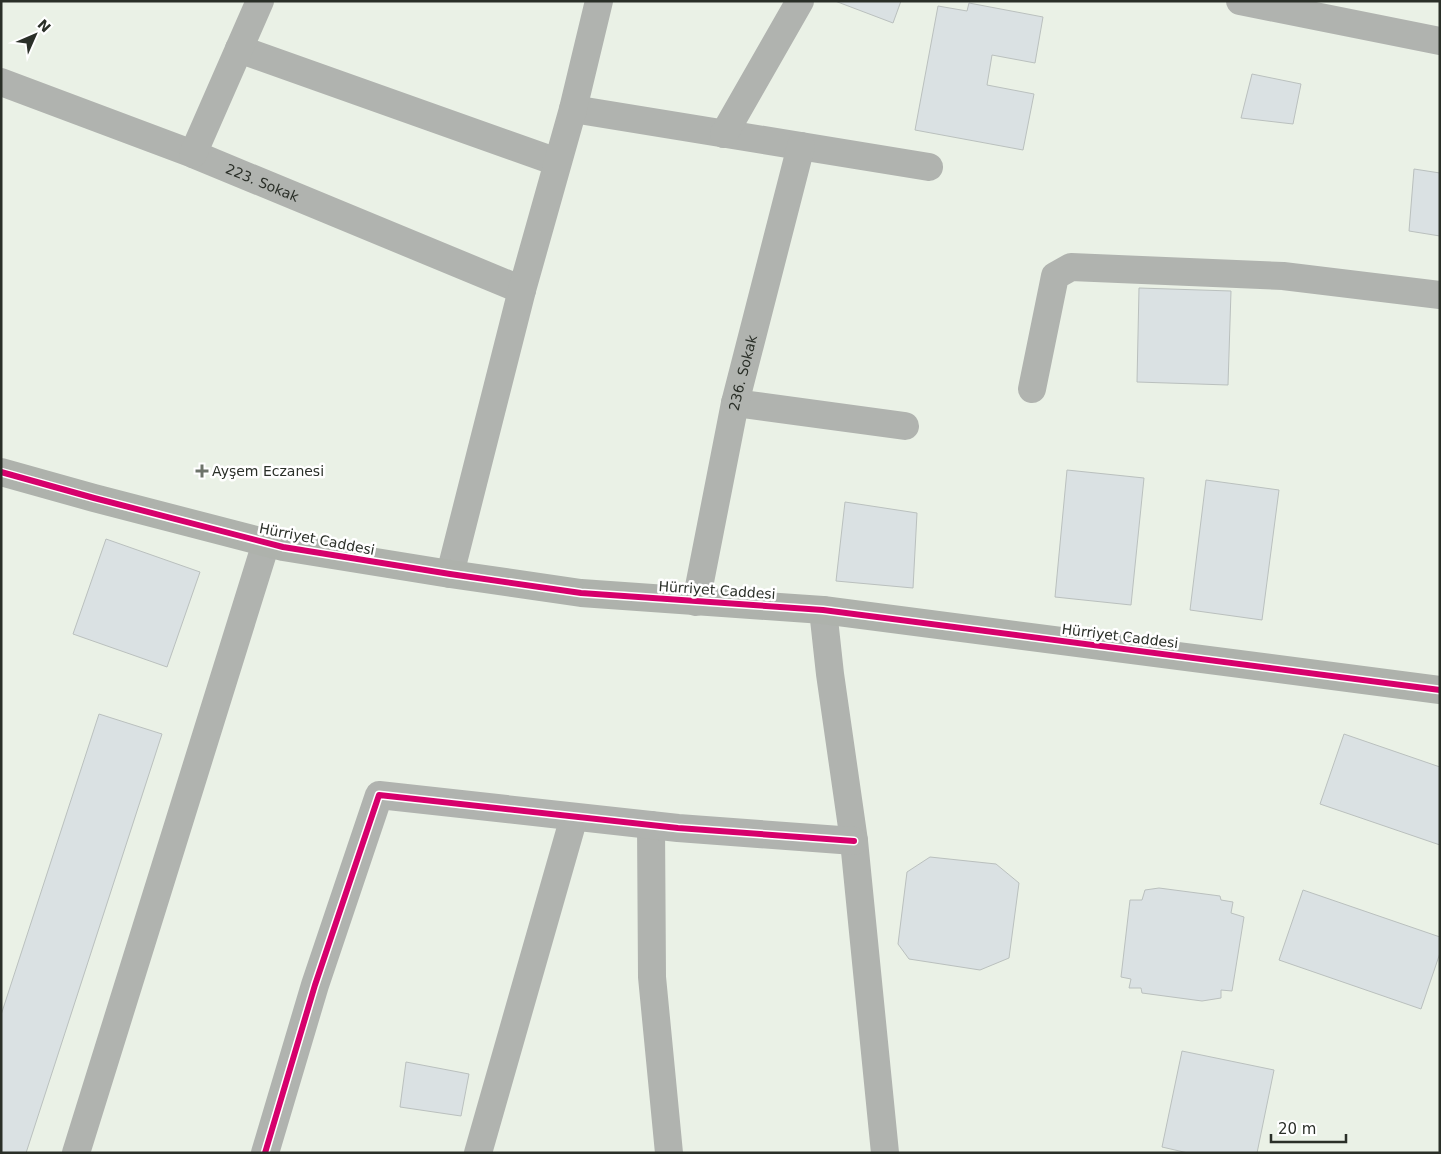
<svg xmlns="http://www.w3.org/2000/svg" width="1441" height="1154" font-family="'DejaVu Sans',sans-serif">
<rect width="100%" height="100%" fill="#eaf1e6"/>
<g fill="#dae1e3" stroke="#bac0be">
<polygon points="835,1 901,1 893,23"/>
<polygon points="969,3 1043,17 1035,63 992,55 987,85 1034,94 1023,150 915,130 938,6 967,11"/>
<polygon points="1252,74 1301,84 1293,124 1241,118"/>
<polygon points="1414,169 1440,173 1440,236 1409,231"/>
<polygon points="1139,288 1231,291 1228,385 1137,382"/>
<polygon points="1067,470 1144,478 1131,605 1055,597"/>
<polygon points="1206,480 1279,490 1262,620 1190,610"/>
<polygon points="845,502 917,513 913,588 836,581"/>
<polygon points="106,539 200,572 167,667 73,634"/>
<polygon points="99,714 162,734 26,1153 1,1153 1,1015"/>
<polygon points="1344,734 1440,767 1440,845 1320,804"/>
<polygon points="930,857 996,864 1019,883 1009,958 980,970 909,959 898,944 907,872"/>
<polygon points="1159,888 1220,896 1221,900 1233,902 1231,913 1244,917 1232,991 1221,990 1221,998 1202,1001 1142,993 1141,988 1129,988 1131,979 1121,977 1130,900 1142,900 1145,890"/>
<polygon points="1303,890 1440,937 1440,953 1421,1009 1279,960"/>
<polygon points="1182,1051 1274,1070 1257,1153 1188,1153 1162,1147"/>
<polygon points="406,1062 469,1074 461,1116 400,1107"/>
</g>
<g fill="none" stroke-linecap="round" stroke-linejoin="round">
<g stroke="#b0b3af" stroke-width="28">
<polyline points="1240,1 1440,41"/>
<polyline points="239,49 557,162"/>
<path id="s1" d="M1,82L193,154L522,290"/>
<polyline points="573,109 929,167"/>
<polyline points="724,134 800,1"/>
<polyline points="193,154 260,1"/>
<polyline points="1032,389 1055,276 1071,267 1283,276 1440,295"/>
<polyline points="735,403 905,426"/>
<polyline points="450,574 522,290 573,109 599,1"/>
<path id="s2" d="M696,602L735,403L801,146"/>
<polyline points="823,610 830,674 854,841 885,1153"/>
<polyline points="651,825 652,977 669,1153"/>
<polyline points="76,1153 266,543"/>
<polyline points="265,1153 315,985 379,795 678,828 854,841"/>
<polyline points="478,1153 574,817"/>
</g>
<polyline stroke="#aeb2ac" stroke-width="28" points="1,472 94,498 283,547 450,574 581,593 823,610 1440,690"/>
<g stroke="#fff" stroke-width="9">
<g id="cycleway">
<polyline points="1,472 94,498 283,547 450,574 581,593 823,610 1440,690"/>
<polyline points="265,1153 315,985 379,795 678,828 854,841"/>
</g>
</g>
<use href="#cycleway" stroke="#d6006c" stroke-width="6"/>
</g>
<path fill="#6d736a" stroke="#fff" stroke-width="2" d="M199.5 463.5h5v5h5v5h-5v5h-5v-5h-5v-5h5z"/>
<g text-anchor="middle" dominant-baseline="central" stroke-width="5" stroke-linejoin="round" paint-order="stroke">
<g font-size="14" fill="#2a2f28" stroke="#fff">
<text stroke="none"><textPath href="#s1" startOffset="280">223. Sokak</textPath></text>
<text stroke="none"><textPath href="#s2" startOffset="234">236. Sokak</textPath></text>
<text transform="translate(317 539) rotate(11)">Hürriyet Caddesi</text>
<text transform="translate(717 590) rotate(4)">Hürriyet Caddesi</text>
<text transform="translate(1120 636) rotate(7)">Hürriyet Caddesi</text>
</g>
<g font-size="14" fill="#2a2f28" stroke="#fff" text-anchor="start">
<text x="212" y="471">Ayşem Eczanesi</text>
</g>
</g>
<rect width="1441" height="1154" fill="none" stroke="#2a2f28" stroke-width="5"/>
<g transform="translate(35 35) rotate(45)" stroke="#ffffff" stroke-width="4" paint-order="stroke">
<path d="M0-4L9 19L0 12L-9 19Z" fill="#2a2f28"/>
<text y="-8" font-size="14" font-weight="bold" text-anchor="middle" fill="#2a2f28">N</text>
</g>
<path d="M1271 1134v8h75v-8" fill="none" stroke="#2a2f28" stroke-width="2.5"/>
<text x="1278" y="1134" font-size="15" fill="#2a2f28" stroke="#ffffff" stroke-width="4" paint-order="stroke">20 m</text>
</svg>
